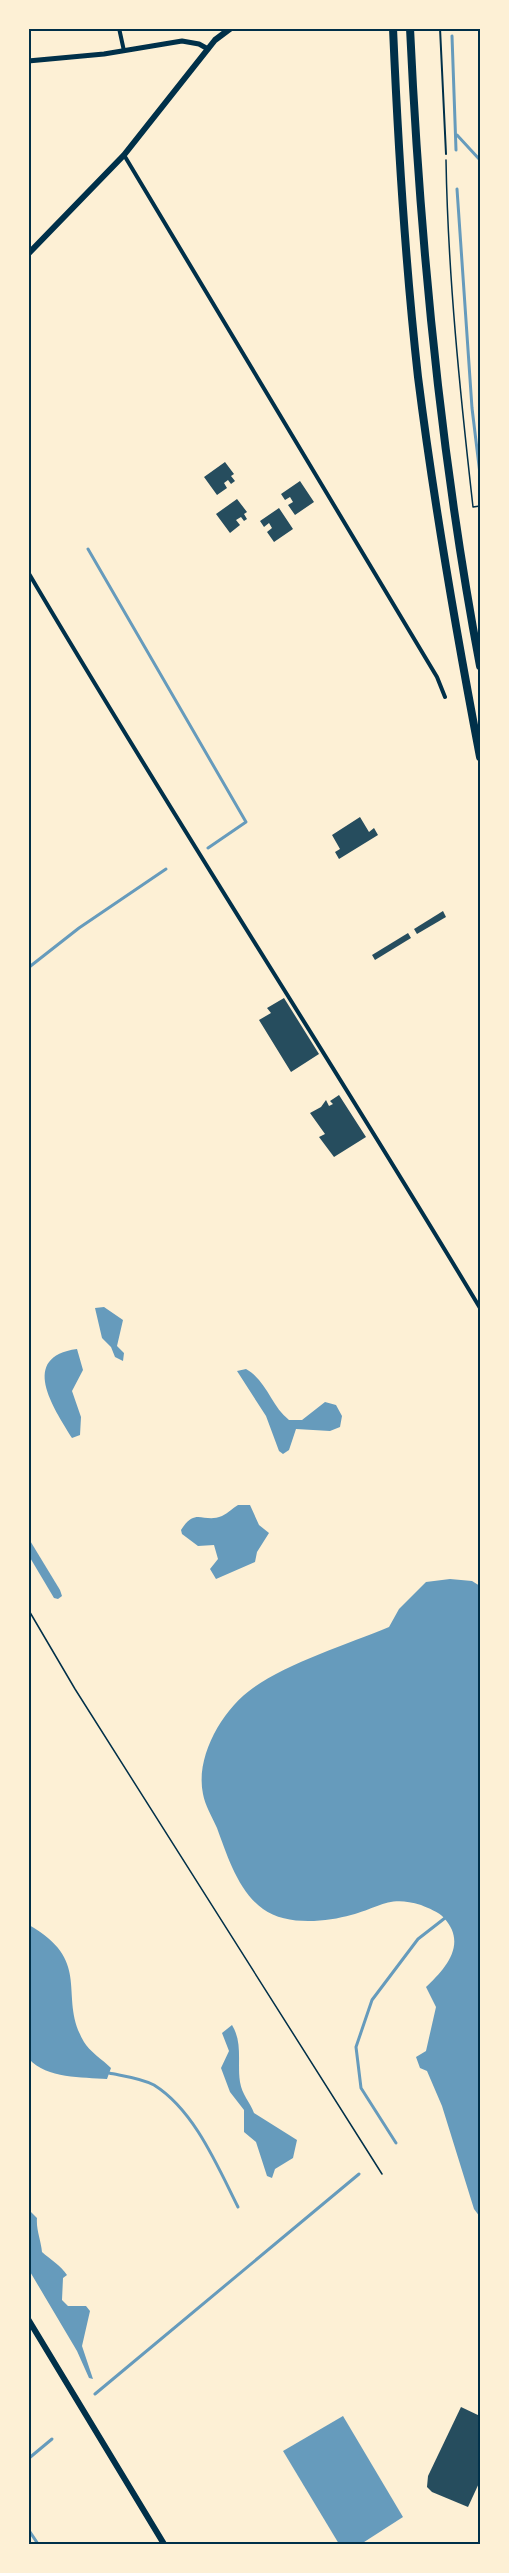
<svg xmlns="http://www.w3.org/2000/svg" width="509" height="2573" font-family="Cabin,sans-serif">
<rect width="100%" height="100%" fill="#fdf0d5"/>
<g fill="#669bbc">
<polygon points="104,1307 123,1320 117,1346 124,1353 123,1361 115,1357 111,1347 102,1338 95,1308"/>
<path d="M77,1349L83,1370L72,1391L81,1417L80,1435L72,1438C53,1407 19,1357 77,1349Z"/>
<path d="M246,1369C267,1381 271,1406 289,1420H302L325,1402L336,1405L342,1416L340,1427L330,1431L296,1429L289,1450L283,1454L279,1451L266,1416L237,1371Z"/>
<path d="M238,1505H250L259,1525L269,1533L257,1552L255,1562L216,1579L210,1569L218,1559L214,1545L198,1546L182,1534L181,1530C196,1506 203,1524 222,1516C228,1513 233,1508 238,1505Z"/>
<polygon points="29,1539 60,1590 62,1596 58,1599 54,1598 29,1556"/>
<path d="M450,1579L472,1581L480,1586V2217L474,2209L442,2106L427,2071L420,2068L416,2057L426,2051L436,2007L426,1987C445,1969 468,1944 444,1918C439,1912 428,1908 421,1905C389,1895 381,1907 351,1915C326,1922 286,1926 263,1909C238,1891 227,1855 217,1828C212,1817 205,1805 203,1794C195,1756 223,1709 253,1688C288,1663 348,1644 389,1627L399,1609L426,1582Z"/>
<path d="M29,1925C94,1962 57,1996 84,2042C89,2051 103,2060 111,2068L107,2079C82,2077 47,2079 29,2059Z"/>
<path d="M232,2025C243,2043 237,2062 240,2082C242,2095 250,2102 254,2113L297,2140L293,2158L275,2169L272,2178L267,2176L256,2142L244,2132V2110L230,2092L221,2068L229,2051L222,2033Z"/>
<path d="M28,2209L37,2218C36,2230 41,2240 42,2252C50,2259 61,2266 67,2275L63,2278L62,2300L68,2306H86L90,2311L82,2346L93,2379L89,2378L77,2351L29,2270Z"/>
<polygon points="343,2416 403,2517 361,2544 339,2544 283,2451"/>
</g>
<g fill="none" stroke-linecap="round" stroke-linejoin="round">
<g stroke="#669bbc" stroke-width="3">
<polyline points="452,36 456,150"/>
<polyline points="457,135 480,160"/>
<polyline points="457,189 472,408 480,474"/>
<polyline points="88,549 246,822 208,848"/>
<polyline points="28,968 79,928 166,869"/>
<path d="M109,2073C123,2076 141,2078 154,2085C194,2110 217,2165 238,2207"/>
<polyline points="396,2143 361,2088 356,2047 372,2000 418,1939 445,1918"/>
<polyline points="95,2394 359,2174"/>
<polyline points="28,2459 52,2439"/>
<polyline points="28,2529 38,2544"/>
</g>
</g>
<g fill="#264d5e">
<polygon points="225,462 234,474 231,476 235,481 231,484 228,480 224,483 227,488 217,495 204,477"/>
<polygon points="300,481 314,502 295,515 288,505 293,502 290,497 285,500 281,494"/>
<polygon points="237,499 247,512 244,514 247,519 244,521 241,517 236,520 240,525 230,533 216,514"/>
<polygon points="279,508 293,529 274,542 267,532 272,528 269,523 264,527 260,521"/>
<polygon points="360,817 369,832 374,828 378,835 339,859 335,852 340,849 332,835"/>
<polygon points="443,911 446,917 417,934 414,929"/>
<polygon points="408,933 411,938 375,960 372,955"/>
<polygon points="284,998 319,1054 291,1072 259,1020 271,1013 267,1008"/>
<polygon points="339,1095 366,1137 334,1157 319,1137 325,1134 310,1113 321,1107 326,1100 329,1106 333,1104 330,1101"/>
<polygon points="461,2407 480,2416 480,2481 468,2507 432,2492 427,2487 428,2476"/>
</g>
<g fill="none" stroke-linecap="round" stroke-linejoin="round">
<g stroke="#003049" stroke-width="1.5">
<path d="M446,160C448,276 460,392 473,507L480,506"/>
<polyline points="28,1609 75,1689 382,2174"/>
</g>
<polyline stroke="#003049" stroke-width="2" points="440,28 446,154"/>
<g stroke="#003049" stroke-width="4">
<polyline points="119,28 124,51"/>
<polyline points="124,155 437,677 445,697"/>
<path d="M28,572C174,820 332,1061 480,1308"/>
</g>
<polyline stroke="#003049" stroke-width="5" points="28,61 104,54 182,41 199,44 208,49"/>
<g stroke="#003049" stroke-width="6">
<polyline points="28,254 124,155 215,40 231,28"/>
<polyline points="28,2319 164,2544"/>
</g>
<g stroke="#003049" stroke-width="8">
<path d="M393,28C398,145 405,261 418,377C434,504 456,631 480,757"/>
<path d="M410,28C420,242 440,455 480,666"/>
</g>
</g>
<rect width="509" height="2573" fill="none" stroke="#fdf0d5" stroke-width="60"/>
<rect x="30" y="30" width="449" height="2513" fill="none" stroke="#003049" stroke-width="2"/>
</svg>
